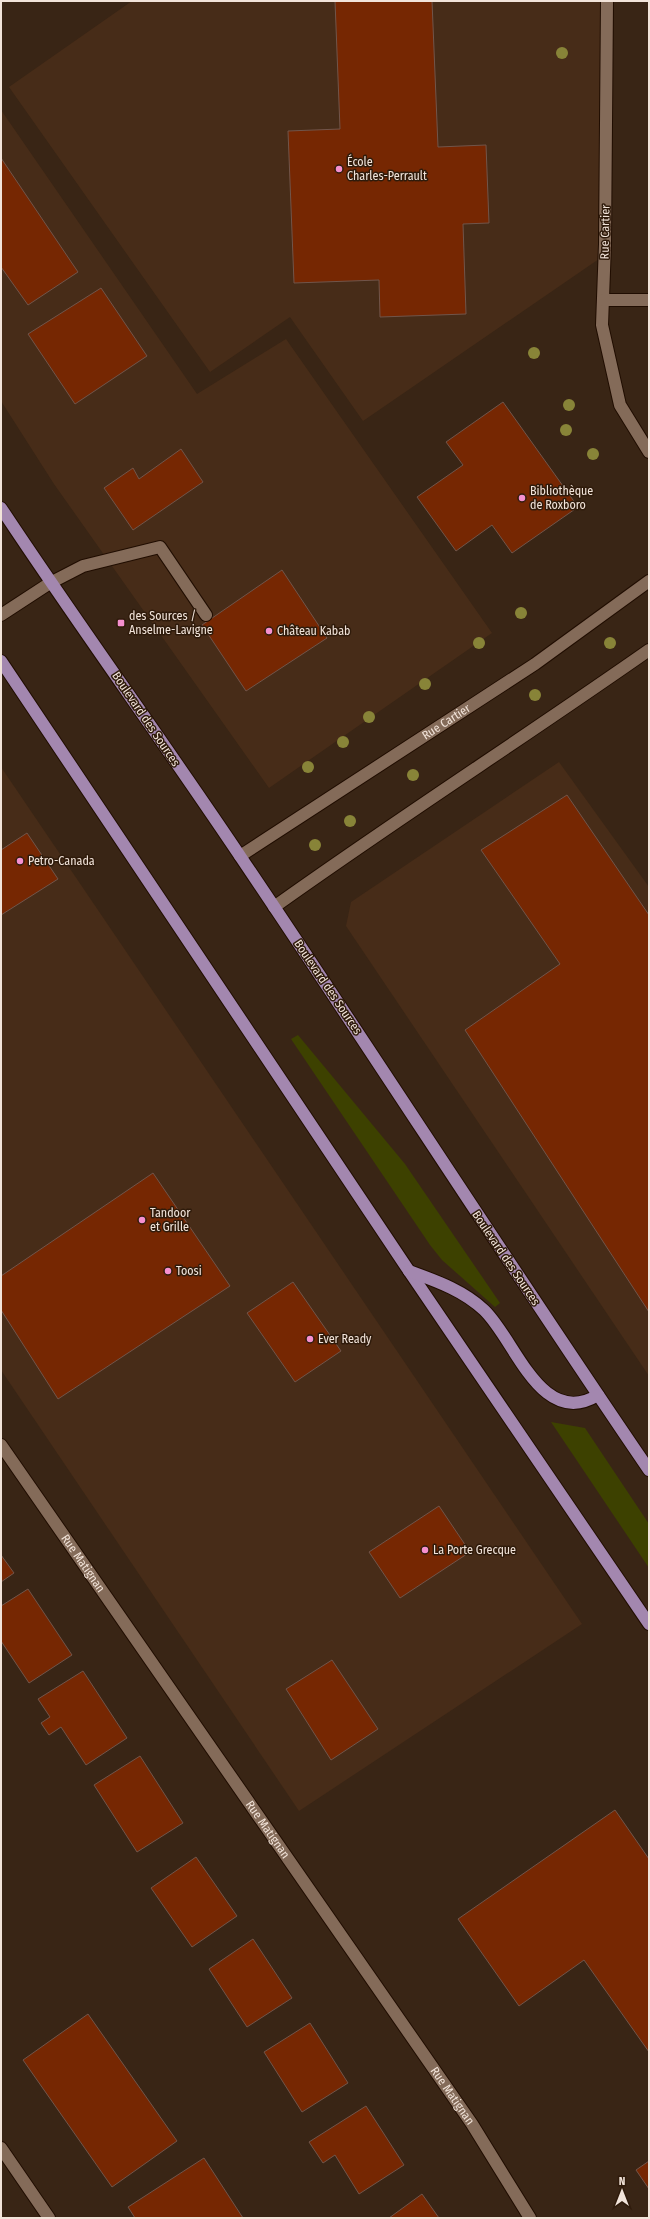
<svg xmlns="http://www.w3.org/2000/svg" width="650" height="2219" font-family="'Fira Sans Condensed',sans-serif">
<rect width="100%" height="100%" fill="#392515"/>
<g fill="#472c18">
<polygon points="132,1 607,1 612,250 363,421 290,317 210,372 9,87"/>
<polygon points="1,110 197,394 286,339 492,633 269,788 54,484 1,401"/>
<polygon points="559,762 649,887 649,1376 346,926 351,902"/>
<polygon points="1,767 582,1624 299,1811 1,1370"/>
</g>
<g fill="#3d4100">
<polygon points="298,1035 405,1164 500,1303 495,1307 442,1260 430,1245 291,1039"/>
<polygon points="551,1422 585,1428 649,1524 649,1568"/>
</g>
<g fill="#762702" stroke="#71554a">
<polygon points="335,1 432,1 438,147 486,145 489,223 463,224 466,314 380,317 379,280 294,283 288,131 340,129"/>
<polygon points="1,158 78,272 28,305 1,267"/>
<polygon points="101,288 147,356 75,404 28,334"/>
<polygon points="503,402 578,507 512,553 492,525 456,551 417,497 463,465 446,442"/>
<polygon points="181,449 203,482 133,530 104,488 133,468 139,479"/>
<polygon points="282,570 327,638 246,691 202,625"/>
<polygon points="567,795 649,915 649,1312 465,1030 560,964 481,850"/>
<polygon points="27,833 58,879 1,915 1,850"/>
<polygon points="153,1173 230,1286 58,1399 1,1310 1,1276"/>
<polygon points="293,1282 341,1351 295,1382 247,1313"/>
<polygon points="439,1506 470,1552 400,1598 369,1552"/>
<polygon points="1,1555 14,1573 1,1582"/>
<polygon points="28,1589 72,1655 29,1683 1,1641 1,1606"/>
<polygon points="332,1660 378,1729 331,1760 286,1689"/>
<polygon points="83,1671 127,1738 86,1765 61,1727 49,1735 41,1723 50,1717 38,1699"/>
<polygon points="140,1756 183,1823 137,1852 94,1785"/>
<polygon points="615,1810 649,1859 649,2052 584,1960 519,2006 458,1919"/>
<polygon points="196,1857 237,1916 192,1947 151,1888"/>
<polygon points="253,1939 292,1998 247,2027 209,1969"/>
<polygon points="88,2014 177,2141 112,2187 23,2060"/>
<polygon points="310,2023 348,2083 302,2112 264,2052"/>
<polygon points="366,2106 404,2165 359,2194 335,2155 323,2163 309,2142"/>
<polygon points="204,2158 243,2218 135,2218 128,2207"/>
<polygon points="649,2161 649,2189 636,2170"/>
<polygon points="422,2194 439,2218 389,2218"/>
</g>
<g fill="none" stroke-linecap="round" stroke-linejoin="round">
<g stroke="#200d01" stroke-width="14">
<g id="minor">
<polyline points="607,1 605,244 602,325 620,405 649,452"/>
<polyline points="603,300 649,300"/>
<polyline points="1,615 50,583 83,566 160,547 206,615"/>
<path id="s1" d="M240,856L535,664L649,581"/>
<path d="M274,907C397,819 525,737 649,650"/>
<path id="s2" d="M1,1445L472,2124L530,2218"/>
<polyline points="1,2148 49,2218"/>
</g>
</g>
<g stroke="#200d01" stroke-width="14">
<g id="major">
<path d="M1,508C79,626 163,741 242,859C379,1062 511,1268 649,1470"/>
<polyline points="1,661 409,1271 649,1624"/>
<path d="M409,1271C436,1281 463,1290 484,1310C515,1339 541,1430 598,1395"/>
</g>
</g>
<use href="#minor" stroke="#846b59" stroke-width="12"/>
<use href="#major" stroke="#a387af" stroke-width="12"/>
</g>
<g fill="#888438">
<circle cx="562" cy="53" r="6"/>
<circle cx="534" cy="353" r="6"/>
<circle cx="569" cy="405" r="6"/>
<circle cx="566" cy="430" r="6"/>
<circle cx="593" cy="454" r="6"/>
<circle cx="521" cy="613" r="6"/>
<circle cx="479" cy="643" r="6"/>
<circle cx="610" cy="643" r="6"/>
<circle cx="425" cy="684" r="6"/>
<circle cx="535" cy="695" r="6"/>
<circle cx="369" cy="717" r="6"/>
<circle cx="343" cy="742" r="6"/>
<circle cx="308" cy="767" r="6"/>
<circle cx="413" cy="775" r="6"/>
<circle cx="350" cy="821" r="6"/>
<circle cx="315" cy="845" r="6"/>
</g>
<g fill="#f690cf" stroke="#2f1b0b" stroke-width="1.5">
<circle cx="339" cy="169" r="4"/>
<circle cx="522" cy="498" r="4"/>
<rect x="117" y="619" width="8" height="8" rx="2"/>
<circle cx="269" cy="631" r="4"/>
<circle cx="20" cy="861" r="4"/>
<circle cx="142" cy="1220" r="4"/>
<circle cx="168" cy="1271" r="4"/>
<circle cx="310" cy="1339" r="4"/>
<circle cx="425" cy="1550" r="4"/>
</g>
<g text-anchor="middle" dominant-baseline="central" stroke-width="3" stroke-linejoin="round" paint-order="stroke">
<g font-size="12" fill="#f2e4da" stroke="#2f1b0b" text-anchor="start">
<text x="347" y="162">École<tspan x="347" dy="14">Charles-Perrault</tspan></text>
<text x="530" y="491">Bibliothèque<tspan x="530" dy="14">de Roxboro</tspan></text>
<text x="129" y="616">des Sources /<tspan x="129" dy="14">Anselme-Lavigne</tspan></text>
<text x="277" y="631">Château Kabab</text>
<text x="28" y="861">Petro-Canada</text>
<text x="150" y="1213">Tandoor<tspan x="150" dy="14">et Grille</tspan></text>
<text x="176" y="1271">Toosi</text>
<text x="318" y="1339">Ever Ready</text>
<text x="433" y="1550">La Porte Grecque</text>
</g>
<g font-size="12" fill="#f2e4da" stroke="#2f1b0b">
<text transform="translate(605 232) rotate(-89)">Rue Cartier</text>
<text transform="translate(146 719) rotate(56)">Boulevard des Sources</text>
<text stroke="none"><textPath href="#s1" startOffset="246">Rue Cartier</textPath></text>
<text transform="translate(328 987) rotate(56)">Boulevard des Sources</text>
<text transform="translate(506 1258) rotate(56)">Boulevard des Sources</text>
<text stroke="none"><textPath href="#s2" startOffset="144">Rue Matignan</textPath></text>
<text stroke="none"><textPath href="#s2" startOffset="468">Rue Matignan</textPath></text>
<text stroke="none"><textPath href="#s2" startOffset="792">Rue Matignan</textPath></text>
</g>
</g>
<rect width="650" height="2219" fill="none" stroke="#f2e4da" stroke-width="4"/>
<g transform="translate(622 2191)" stroke="#2f1b0b" stroke-width="3" paint-order="stroke">
<path d="M0-3L7 15L0 10L-7 15Z" fill="#f2e4da"/>
<text y="-6" font-size="11" font-weight="bold" text-anchor="middle" fill="#f2e4da">N</text>
</g>
</svg>
